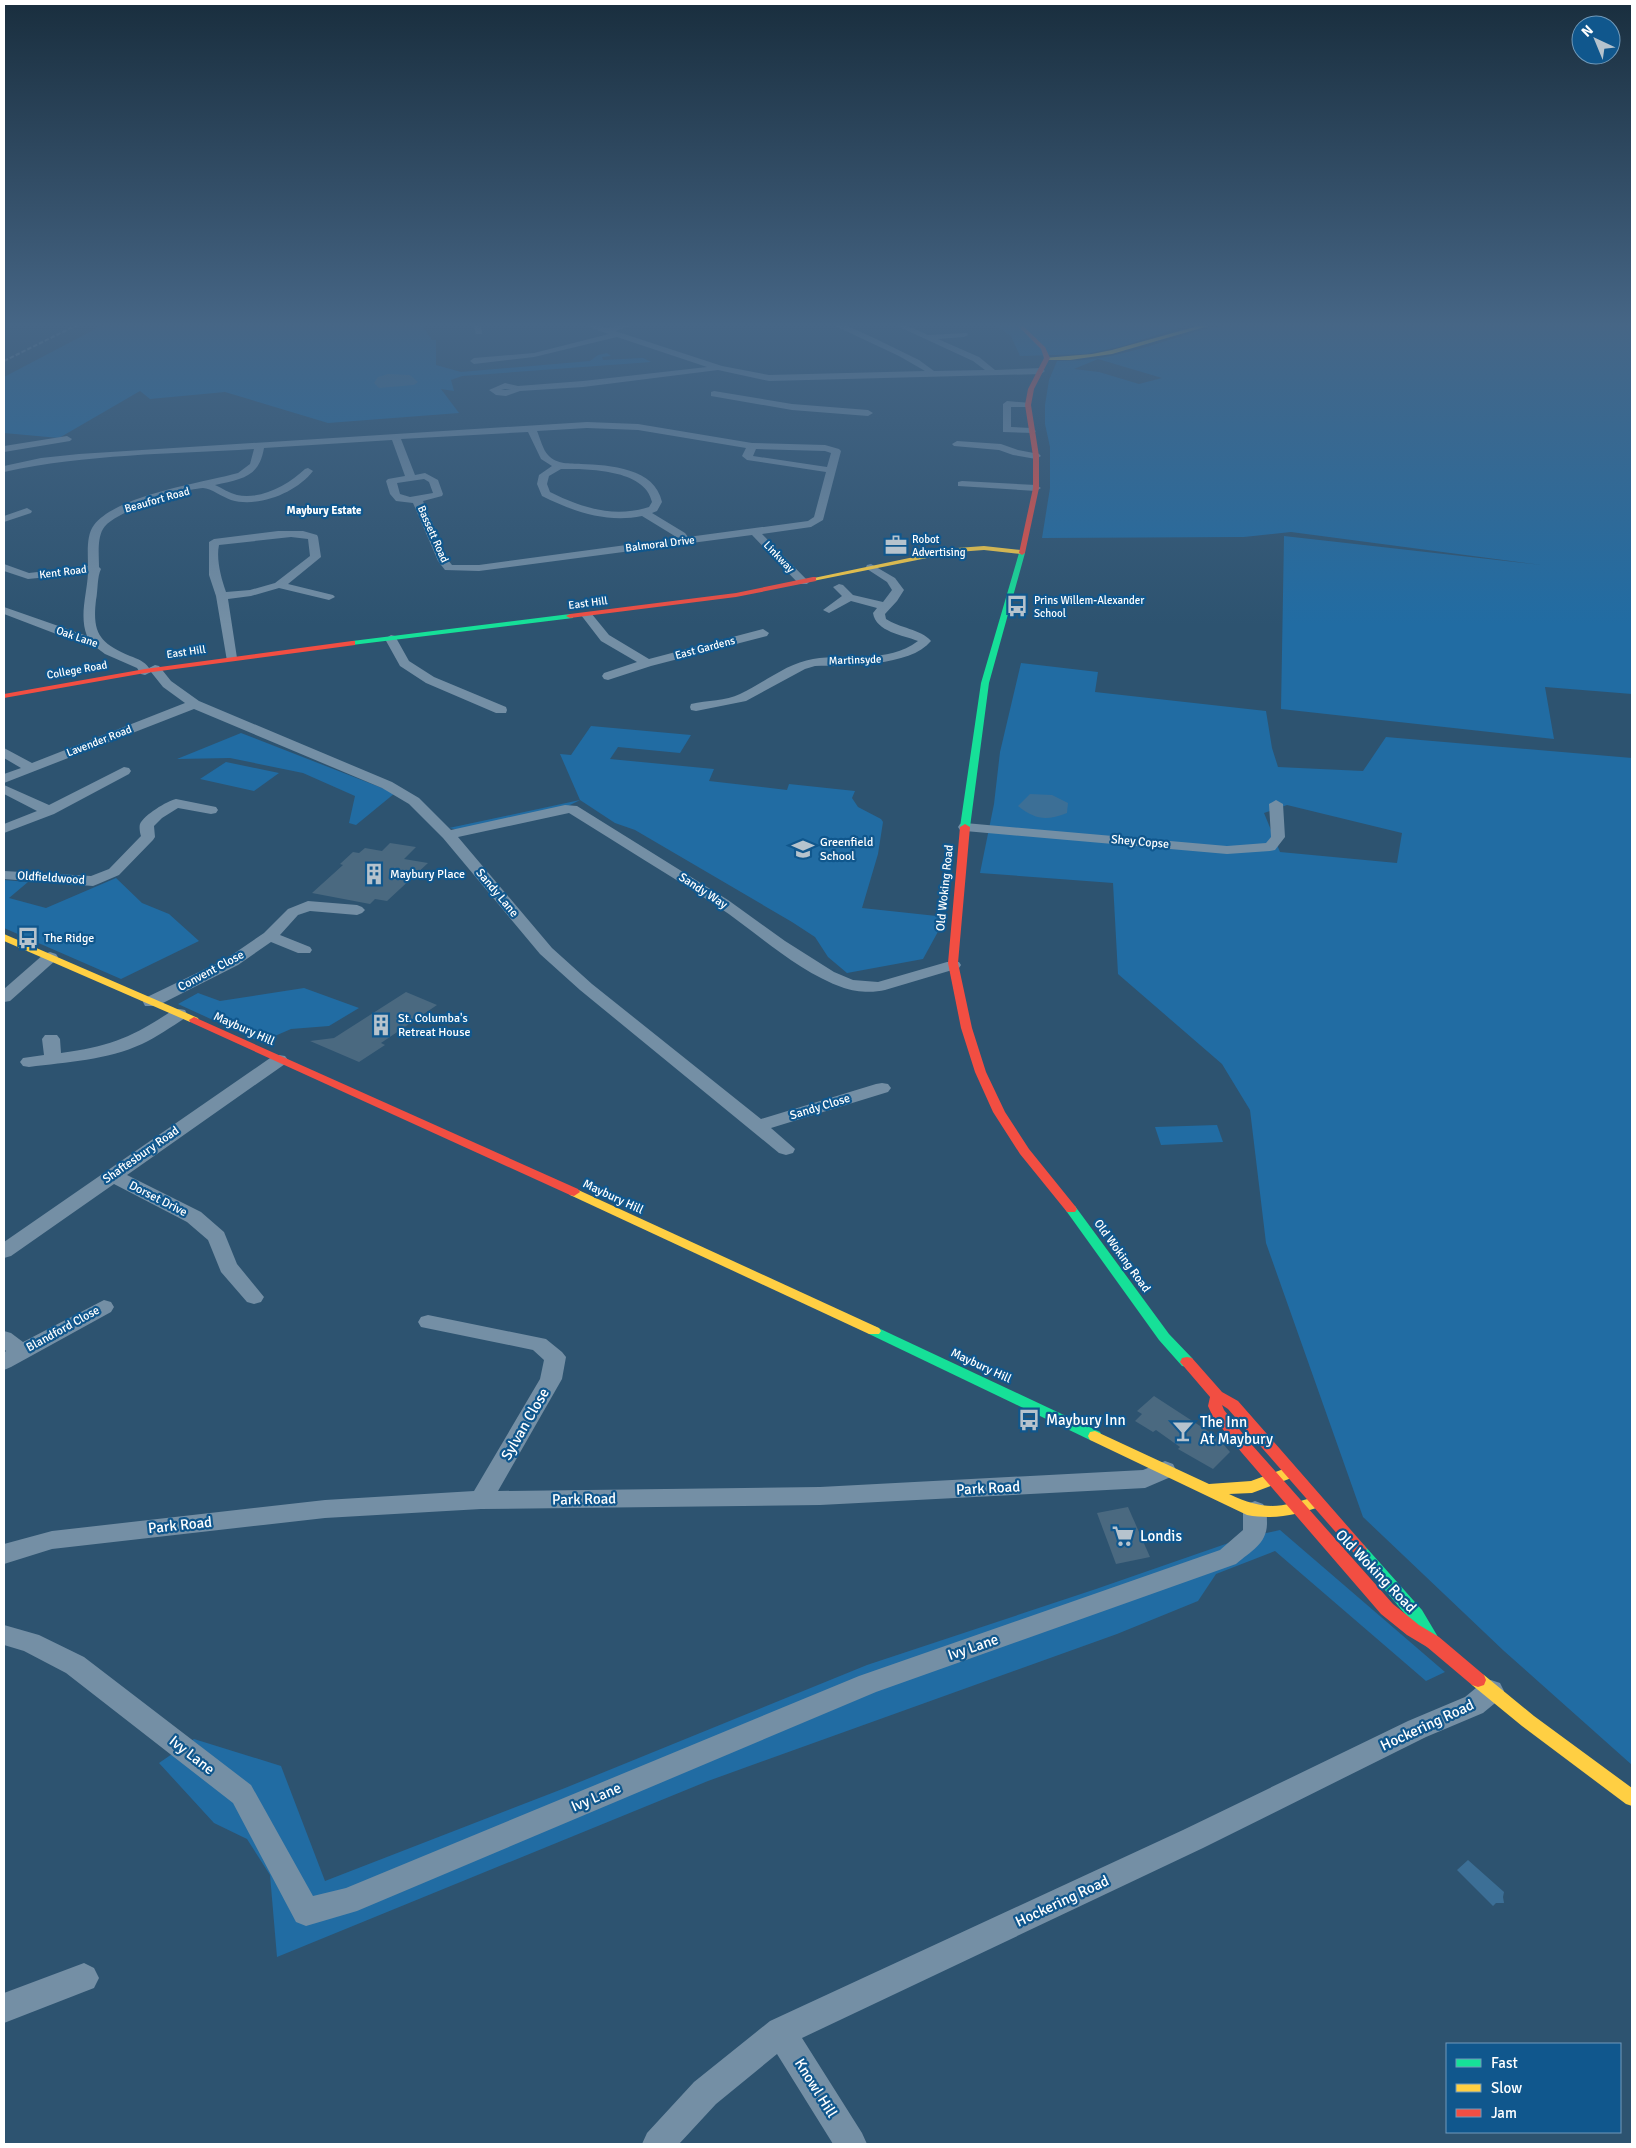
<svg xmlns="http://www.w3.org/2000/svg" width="1636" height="2148" font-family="Signika,sans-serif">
<rect width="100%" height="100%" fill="#2d5370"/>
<g fill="#216ca3" fill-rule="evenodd">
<polygon points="105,324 421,324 432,340 436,340 436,365 461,372 590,361 598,355 607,353 611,356 602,357 603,360 643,358 651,362 462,376 451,380 454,391 441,389 459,413 328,423 225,392 150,399 140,391 59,438 4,433 4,377"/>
<polygon points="994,324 1190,324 1123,346 1086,354 1020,356 1011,336"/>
<path d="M1233,324H1632V694L1545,687L1554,739L1281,709L1284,536L1542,565L1291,532L1244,537L1042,538L1050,488V447L1045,424V405L1049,380L1057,361C1107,362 1148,346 1195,332C1207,328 1220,327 1233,324ZM1098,359L1162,378L1139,384L1099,372L1074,369Z"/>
<path d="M1021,663L1098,672L1095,692L1266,711L1272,748L1278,767L1363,771L1386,737L1632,758V1765L1504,1651L1363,1517L1266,1243L1250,1110L1222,1064L1118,974L1113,883L980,873L994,804L1000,752ZM1287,805L1402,833L1397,863L1280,852L1264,813Z"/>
<polygon points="591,726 691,735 680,753 618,747 610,759 714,769 709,781 787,790 789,784 855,791 852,798 858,807 881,819 883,822 878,854 862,908 946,917 923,959 847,973 828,957 815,937 792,922 635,830 615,823 580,800 568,806 460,830 449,828 580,800 560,754 571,755"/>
<polygon points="241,733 395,793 356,825 349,823 355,796 303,773 230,758 177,759"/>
<polygon points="226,762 279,773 254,791 200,779"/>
<polygon points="116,878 142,903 169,914 199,941 121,979 4,928 4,880 28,882 9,898 46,908"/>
<polygon points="304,988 359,1008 329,1026 291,1029 261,1042 178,1004 198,993 220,1001"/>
<polygon points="1217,1125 1223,1142 1161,1145 1155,1127"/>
<polygon points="1280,1530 1445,1672 1426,1681 1275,1551 1216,1574 1198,1601 1117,1634 708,1781 277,1957 270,1875 247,1839 214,1823 159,1763 194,1739 281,1766 325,1881 565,1788 867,1665 1096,1589 1240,1539"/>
</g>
<g fill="#3c6f96">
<polygon points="388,374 410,375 418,382 414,385 379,388 374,383 378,377"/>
<path d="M1030,794L1052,795L1068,803L1067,813C1046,821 1036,820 1018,806Z"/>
<polygon points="1468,1860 1504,1892 1503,1897 1504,1903 1496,1903 1493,1906 1457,1870"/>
</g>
<g fill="#4a6980">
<polygon points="390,843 416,847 404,859 428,863 387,901 375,899 370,904 312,893 343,865 340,864 353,852 359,853 365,848 382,851"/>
<polygon points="406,992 437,1005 381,1043 385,1045 359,1062 310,1041 334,1038"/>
<polygon points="1154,1396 1217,1437 1230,1452 1213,1469 1178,1449 1180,1447 1156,1430 1153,1432 1135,1421 1142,1414 1137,1411"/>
<polygon points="1128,1507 1150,1557 1116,1564 1097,1513"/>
</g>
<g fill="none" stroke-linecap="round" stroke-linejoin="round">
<g fill="#748fa5" fill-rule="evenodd">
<polygon points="473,324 481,324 482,334 476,334"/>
<path d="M581,324H594L607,328L623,324H638L615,331L722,366L769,375L925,371L899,356L831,324H843L874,338L919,360L934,371L985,370L973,361L893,324H904L928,335L967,333L968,335L964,337L938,339L979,357L995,370L1041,368L1045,371L1041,374L769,381L718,370L583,387L520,391L506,396L496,395L489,390L505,383L518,386L583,381L707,367L617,337L534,357L474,364L470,361L474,358L534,353L609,334ZM505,389L511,390H501Z"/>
<polygon points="714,391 792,404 868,410 873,413 868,416 792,410 711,396 711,392"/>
<polygon points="1007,401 1031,403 1031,407 1011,407 1011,427 1031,428 1036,431 1034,433 1003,432 1003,404"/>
<path d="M587,422L638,424L752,443L825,445L839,449L841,451L823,520L811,527L762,534L807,580L809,582L807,584H799L752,535L479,571L445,570L438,561L413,503L396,501L390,494L386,481L388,479L405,476L392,440L264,448C259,478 241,479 215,485C222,488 229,493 237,495C261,500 288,485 305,469L308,468L313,471C296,493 258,508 231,500C222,497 211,488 203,488C183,489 112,512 103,529C97,539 99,556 99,567L101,569C97,577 98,590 96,600C92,634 100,643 130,656C138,659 144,661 149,668L155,665L159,666L171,681L199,701L392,782L419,798L451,830L565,805L577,806L728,900L785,941L834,972L853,980L878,982L947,962H959L961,965L959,968L885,990C873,993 855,992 844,988C796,971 758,933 717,906C668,874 618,844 569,813L458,837L552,948L592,984L761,1119L876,1084L882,1083L888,1084L891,1088L888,1092L771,1128L795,1149L793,1153L786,1155L779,1153L580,990L540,954L443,838L409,804L382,788L194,709L4,783V774L21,768L4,758V748L32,763L185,703L163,687L151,672L145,675L141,674L137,668L105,654L93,645L72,640L4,614V607L87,636C79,616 87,594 88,573L28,579L4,571V564L29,573L88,566C88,554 86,535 94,525C117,495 201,483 238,473L250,464L254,449C171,454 86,454 4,472V466L41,458L79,454ZM587,428L638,430L746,448L742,456L747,460L826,472L814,517L808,521L688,537L685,533L652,513L657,511L662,502C655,468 610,465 581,464C570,463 557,465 548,455C543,450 540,438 537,431ZM528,432L541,459L552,466L539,475L537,484L542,496C574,512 607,523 642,516L678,538L479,565H452L448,560L423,501L442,496L443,494L438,480L425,473L415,475L401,439ZM756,449L825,451L831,453L827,467L753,456ZM561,469C588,469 645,469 652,502L649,507C614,518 582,508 550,492L547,484L549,476ZM424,479L429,482L433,493L410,497L400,494L397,483Z"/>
<polygon points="67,436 72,439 70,441 4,452 4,446"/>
<polygon points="957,441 1001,444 1018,450 1039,454 1041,456 1036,459 1013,455 999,450 954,446 952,444"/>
<polygon points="962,481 1036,485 1041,488 1036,491 958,486 958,482"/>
<polygon points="27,508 32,511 31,513 4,522 4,516"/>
<path d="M278,531H303L317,535L318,537L321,557L288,584L333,595L335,597L329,600L279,588L251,596L228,599L237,658L235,661H227L216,596L209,575V542L214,539ZM291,537L308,539L310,556L275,583L250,590L226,592C221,578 216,559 219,545Z"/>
<path d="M871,564L895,578L904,590L897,601L885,614L886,619C899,628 921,629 931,641C910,667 846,665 815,666L805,669L746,701L696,711L691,710L690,707L691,704C707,700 726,701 740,694C764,683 787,663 813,659C848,653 887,664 918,641C903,635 876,632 873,613L877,608L851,601L829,613L823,610L842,596L833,587L839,584L843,585L853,595L883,602L892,590L887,582L867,569L866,567L867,565Z"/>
<polygon points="587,612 591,613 609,635 649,659 763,629 769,633 767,636 651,666 608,680 604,679 602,676 604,673 637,662 601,641 581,615"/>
<polygon points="391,635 395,636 409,661 434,677 506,707 507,710 506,713 496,713 426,683 400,666 385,639"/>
<polygon points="124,767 129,768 131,771 129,774 54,814 4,833 4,824 37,811 4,794 4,785 49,805"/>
<path d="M176,799L216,807L218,810L216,813L211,814L178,808L162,818L154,826L155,837L153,840L119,875L98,884L93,886L4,879V871L91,876L109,869L141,836C140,833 139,827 140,824C144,815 167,801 176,799Z"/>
<polygon points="1276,800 1283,804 1285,837 1275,850 1270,851 1227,854 965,831 960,830 958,827 960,824 965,823 1227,846 1266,843 1271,837 1269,804"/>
<polygon points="308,901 357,905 362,907 365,910 362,913 357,915 310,911 298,915 280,935 310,947 312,950 310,953 298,953 271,942 238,965 157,1006 145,1006 143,1002 145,998 226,959 264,933 288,909"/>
<polygon points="50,952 56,954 58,957 56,960 10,1001 4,1002 4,989 44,954"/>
<path d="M179,1009L185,1010L187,1014L185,1018C171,1027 157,1037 142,1044C107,1060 67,1062 29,1067L23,1066L20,1062L23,1058L44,1055L42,1039L45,1035H57L60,1039L61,1053C111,1046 131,1038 173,1010Z"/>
<polygon points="279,1055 285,1056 288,1060 285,1064 127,1175 201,1212 224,1232 237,1264 264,1297 261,1302 254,1304 247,1302 221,1272 208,1240 187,1222 114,1184 11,1256 4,1258 4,1242 273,1056"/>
<polygon points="104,1300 111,1302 114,1307 111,1312 11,1367 4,1370 4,1353 6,1351 4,1349 4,1331 11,1333 23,1342"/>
<polygon points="428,1315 546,1339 562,1352 566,1357 562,1379 498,1491 820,1487 1143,1470 1165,1461 1173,1464 1176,1470 1173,1476 1145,1488 820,1505 481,1509 325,1518 52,1549 4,1564 4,1544 52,1531 325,1500 474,1491 540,1379 544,1360 533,1350 421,1327 418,1322 421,1317"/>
<path d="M1255,1501L1263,1504C1267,1510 1267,1516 1267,1523C1267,1544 1251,1551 1236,1564L876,1692L357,1911L306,1926L296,1922L233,1803L66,1673L24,1651L4,1645V1625L39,1635L84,1657L251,1785L313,1896L346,1888L859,1676L1220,1550L1243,1530V1510L1247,1504Z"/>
<polygon points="1491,1680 1500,1683 1504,1691 1500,1699 1483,1713 1426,1737 1203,1848 802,2038 862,2133 867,2144 833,2144 777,2054 716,2104 679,2144 642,2144 647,2133 694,2082 770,2021 1183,1830 1408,1721 1465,1697 1482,1683"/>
<polygon points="84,1963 94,1968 99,1978 94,1988 4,2023 4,1993"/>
</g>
<g fill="#16e098" fill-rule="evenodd">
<polygon points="1022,551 1025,553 989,683 970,827 965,830 960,827 981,683 1019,553"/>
<polygon points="570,614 573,614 573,618 352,645 348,643 352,641"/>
<polygon points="1071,1205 1075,1206 1169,1334 1192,1358 1194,1362 1192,1366 1187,1367 1182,1366 1159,1340 1067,1212 1065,1209 1067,1206"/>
<polygon points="874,1326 1100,1432 1102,1436 1100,1440 1095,1441 1090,1440 869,1334 867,1331 869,1328"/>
<polygon points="1359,1543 1364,1545 1422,1610 1441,1642 1439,1647 1433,1649 1427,1647 1410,1620 1354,1553 1351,1549 1354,1545"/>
</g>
<g fill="#ffcf43" fill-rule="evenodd">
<polygon points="1205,324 1215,324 1112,354 1070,360 1047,360 1044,358 1092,354 1112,350"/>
<polygon points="984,546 1021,550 1024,552 1021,554 984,550 957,552 813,581 809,579 957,548"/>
<polygon points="4,934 198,1018 199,1020 198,1022 190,1022 4,941"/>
<polygon points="574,1188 879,1328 881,1331 879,1334 869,1334 570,1195 568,1192"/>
<path d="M1095,1431L1209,1484L1251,1481L1289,1467L1294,1469L1296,1473L1294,1477L1252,1493L1229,1494C1265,1511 1280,1508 1317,1496L1322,1498L1324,1502L1322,1506C1297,1515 1274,1520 1247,1515L1090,1440L1088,1436L1090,1432Z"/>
<polygon points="1478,1673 1484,1675 1534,1716 1632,1788 1632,1806 1626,1804 1522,1726 1472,1685 1470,1680 1472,1675"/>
</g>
<g fill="#f24e42" fill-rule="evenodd">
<polygon points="1016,324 1021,324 1045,347 1050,358 1034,389 1031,405 1039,456 1039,488 1025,553 1022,555 1019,553 1033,488 1033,456 1025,405 1028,389 1044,358 1041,349"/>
<polygon points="813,577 816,577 816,581 736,597 570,618 566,616 570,614 736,593"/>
<polygon points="352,641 355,641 355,645 145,673 4,698 4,694 145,669"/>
<polygon points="965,824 970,827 958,963 972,1028 986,1072 1005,1112 1029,1149 1075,1206 1077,1209 1075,1212 1067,1212 1020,1154 993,1112 975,1072 961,1028 948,963 960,827"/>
<polygon points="194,1017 578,1189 580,1192 574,1196 570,1195 190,1022 189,1020"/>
<polygon points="1187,1357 1192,1358 1222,1392 1238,1401 1364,1545 1367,1549 1364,1553 1359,1555 1354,1553 1228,1409 1222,1405 1224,1410 1252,1445 1393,1604 1419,1625 1439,1637 1484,1675 1486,1680 1484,1685 1478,1687 1472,1685 1427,1647 1407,1635 1381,1614 1242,1453 1213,1417 1208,1406 1210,1397 1180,1362 1182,1358"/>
</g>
<polyline stroke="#7790a4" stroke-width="2" stroke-dasharray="4.5 2" stroke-linecap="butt" points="4,361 79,324"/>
</g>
<linearGradient id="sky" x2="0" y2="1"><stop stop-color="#192e3e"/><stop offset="0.52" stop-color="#466686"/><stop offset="1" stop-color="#466686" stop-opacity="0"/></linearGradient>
<rect width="1636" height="625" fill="url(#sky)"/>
<defs>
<g id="office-bare" transform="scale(1.725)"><path d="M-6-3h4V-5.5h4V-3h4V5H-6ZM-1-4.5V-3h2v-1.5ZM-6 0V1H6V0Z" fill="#b6c3cd" stroke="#10578d" stroke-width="2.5" paint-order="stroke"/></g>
<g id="bus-bare" transform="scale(1.725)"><path d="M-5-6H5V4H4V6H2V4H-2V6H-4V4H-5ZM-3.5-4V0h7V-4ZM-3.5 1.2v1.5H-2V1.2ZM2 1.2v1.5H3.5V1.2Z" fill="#b6c3cd" stroke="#10578d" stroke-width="2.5" paint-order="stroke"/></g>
<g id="school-bare" transform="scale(1.725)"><path d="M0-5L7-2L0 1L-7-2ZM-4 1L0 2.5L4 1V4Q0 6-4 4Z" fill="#b6c3cd" stroke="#10578d" stroke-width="2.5" paint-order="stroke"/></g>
<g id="building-bare" transform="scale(1.725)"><path d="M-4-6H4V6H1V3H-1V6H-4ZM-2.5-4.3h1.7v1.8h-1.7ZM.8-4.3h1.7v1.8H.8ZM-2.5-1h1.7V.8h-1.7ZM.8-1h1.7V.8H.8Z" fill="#b6c3cd" stroke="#10578d" stroke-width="2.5" paint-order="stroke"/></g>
<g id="bar-bare" transform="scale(1.725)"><path d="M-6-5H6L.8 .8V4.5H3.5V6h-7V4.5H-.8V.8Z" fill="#b6c3cd" stroke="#10578d" stroke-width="2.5" paint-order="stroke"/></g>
<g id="supermarket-bare" transform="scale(1.725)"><path d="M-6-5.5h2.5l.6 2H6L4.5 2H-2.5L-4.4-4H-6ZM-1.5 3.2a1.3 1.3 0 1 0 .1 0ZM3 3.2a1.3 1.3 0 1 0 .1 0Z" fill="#b6c3cd" stroke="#10578d" stroke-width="2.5" paint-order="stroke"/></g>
</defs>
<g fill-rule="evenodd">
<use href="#office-bare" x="896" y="545"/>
<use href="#bus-bare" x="1017" y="606"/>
<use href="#school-bare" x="803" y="849"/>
<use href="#building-bare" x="374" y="874"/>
<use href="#bus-bare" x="28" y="938"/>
<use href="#building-bare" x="381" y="1025"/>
<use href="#bus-bare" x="1029" y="1420"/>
<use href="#bar-bare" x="1183" y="1431"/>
<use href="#supermarket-bare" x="1123" y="1536"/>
</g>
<g text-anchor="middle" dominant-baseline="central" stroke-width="4.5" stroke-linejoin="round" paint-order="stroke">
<g font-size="11" fill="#fff" stroke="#10578d">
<text transform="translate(157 500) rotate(-16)">Beaufort Road</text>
<text transform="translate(433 534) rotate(66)">Bassett Road</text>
<text transform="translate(660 544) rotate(-7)">Balmoral Drive</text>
<text transform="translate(779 557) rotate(46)">Linkway</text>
<text transform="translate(63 572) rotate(-7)">Kent Road</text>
<text transform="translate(588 603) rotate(-7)">East Hill</text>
<text transform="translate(77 637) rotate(19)">Oak Lane</text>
<text transform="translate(705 648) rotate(-15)">East Gardens</text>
<text transform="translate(186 652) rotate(-8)">East Hill</text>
<text transform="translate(855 660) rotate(-2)">Martinsyde</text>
<text transform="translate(77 670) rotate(-10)">College Road</text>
<text transform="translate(99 741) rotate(-21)">Lavender Road</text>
</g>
<g font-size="11" font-weight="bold" fill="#fff" stroke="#10578d">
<text x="324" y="510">Maybury Estate</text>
</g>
<g font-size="11" fill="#fff" stroke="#10578d" text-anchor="start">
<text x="912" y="539">Robot<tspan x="912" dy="13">Advertising</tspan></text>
<text x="1034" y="600">Prins Willem-Alexander<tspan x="1034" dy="13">School</tspan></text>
</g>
<g font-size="12" fill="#fff" stroke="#10578d" text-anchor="start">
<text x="820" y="842">Greenfield<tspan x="820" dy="14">School</tspan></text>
<text x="390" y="874">Maybury Place</text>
<text x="44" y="938">The Ridge</text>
<text x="398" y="1018">St. Columba's<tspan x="398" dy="14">Retreat House</tspan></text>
</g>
<g font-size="12" fill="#fff" stroke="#10578d">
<text transform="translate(1140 842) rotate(5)">Shey Copse</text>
<text transform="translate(51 878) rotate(4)">Oldfieldwood</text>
<text transform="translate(945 888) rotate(-84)">Old Woking Road</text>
<text transform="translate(703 891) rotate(33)">Sandy Way</text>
<text transform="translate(497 893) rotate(50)">Sandy Lane</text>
<text transform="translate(211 971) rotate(-28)">Convent Close</text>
<text transform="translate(244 1029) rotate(24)">Maybury Hill</text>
<text transform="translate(820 1107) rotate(-17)">Sandy Close</text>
<text transform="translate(141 1155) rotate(-35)">Shaftesbury Road</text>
<text transform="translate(613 1197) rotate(25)">Maybury Hill</text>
<text transform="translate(158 1199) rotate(27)">Dorset Drive</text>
<text transform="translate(1122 1256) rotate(54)">Old Woking Road</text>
<text transform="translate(63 1329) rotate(-29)">Blandford Close</text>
<text transform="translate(981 1366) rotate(25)">Maybury Hill</text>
</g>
<g font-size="15" fill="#fff" stroke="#10578d" text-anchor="start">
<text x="1046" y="1420">Maybury Inn</text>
<text x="1200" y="1422">The Inn<tspan x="1200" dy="17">At Maybury</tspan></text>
<text x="1140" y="1536">Londis</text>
</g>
<g font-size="15" fill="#fff" stroke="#10578d">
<text transform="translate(525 1424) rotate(-60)">Sylvan Close</text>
<text transform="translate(988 1488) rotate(-3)">Park Road</text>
<text transform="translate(584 1499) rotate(-1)">Park Road</text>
<text transform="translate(180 1525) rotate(-6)">Park Road</text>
<text transform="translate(1376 1571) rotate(46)">Old Woking Road</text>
<text transform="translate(973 1647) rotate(-19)">Ivy Lane</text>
<text transform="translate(1427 1725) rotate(-25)">Hockering Road</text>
<text transform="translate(192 1755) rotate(38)">Ivy Lane</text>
<text transform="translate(596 1797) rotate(-23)">Ivy Lane</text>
<text transform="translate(1062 1901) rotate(-25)">Hockering Road</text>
<text transform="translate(816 2088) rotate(58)">Knowl Hill</text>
</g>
</g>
<rect width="1636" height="2148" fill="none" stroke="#ffffff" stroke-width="10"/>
<rect x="1446" y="2043" width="175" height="90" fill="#10578d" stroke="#709abb"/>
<rect x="1456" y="2059" width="25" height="8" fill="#16e098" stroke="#709abb"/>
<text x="1491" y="2068" font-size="15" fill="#ffffff">Fast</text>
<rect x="1456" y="2084" width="25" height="8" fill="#ffcf43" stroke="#709abb"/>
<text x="1491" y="2093" font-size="15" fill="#ffffff">Slow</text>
<rect x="1456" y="2109" width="25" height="8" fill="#f24e42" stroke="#709abb"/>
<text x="1491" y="2118" font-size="15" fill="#ffffff">Jam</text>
<g transform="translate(1596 40) rotate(316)"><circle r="24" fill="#10578d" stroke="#709abb"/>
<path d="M0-4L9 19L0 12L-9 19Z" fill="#b6c3cd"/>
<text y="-8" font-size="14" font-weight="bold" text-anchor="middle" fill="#ffffff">N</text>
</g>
</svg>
